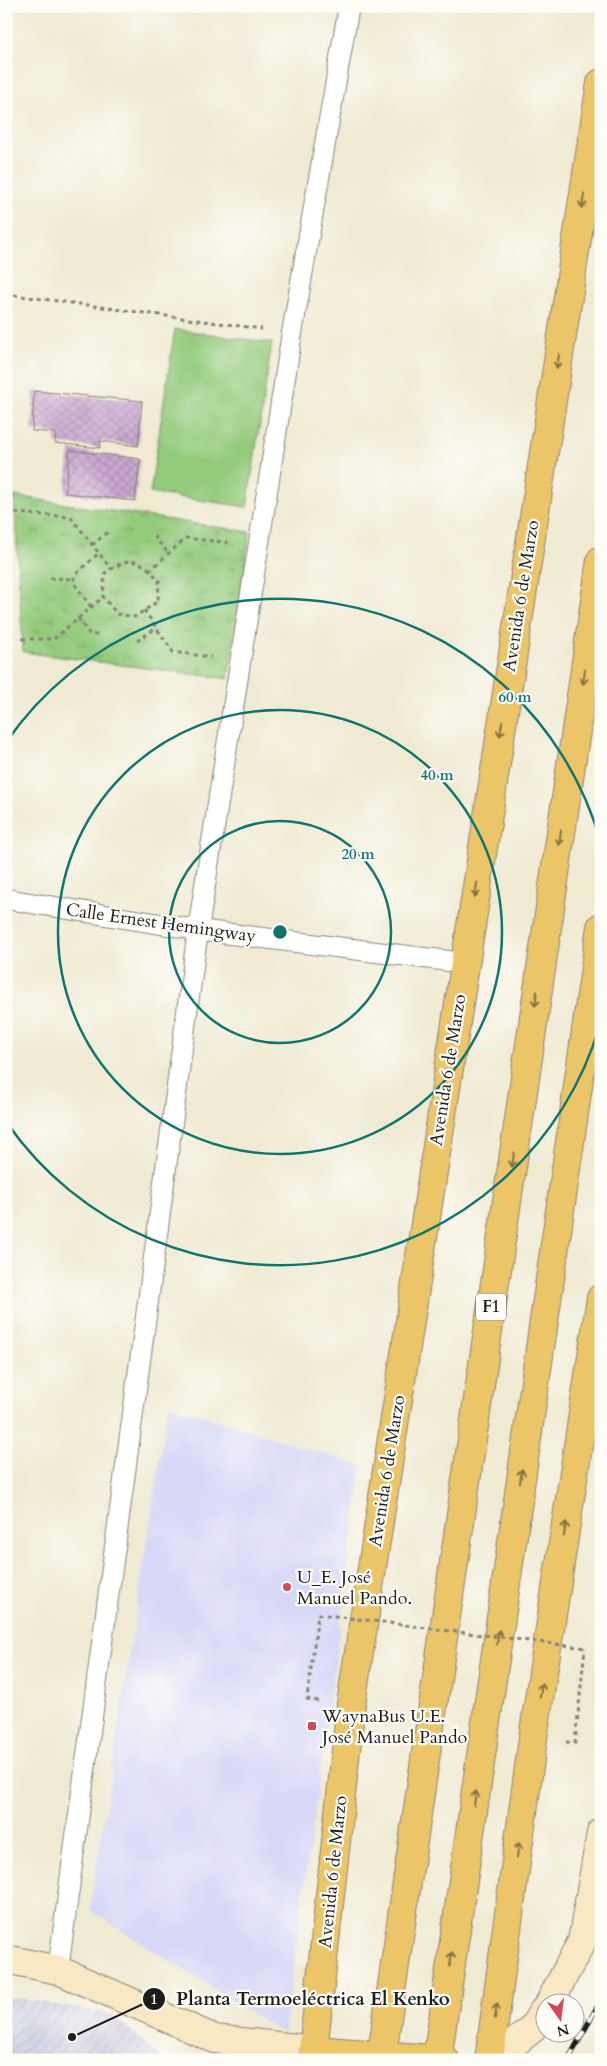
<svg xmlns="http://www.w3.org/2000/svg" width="607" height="2066" font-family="Cardo,serif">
<defs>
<pattern id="industrial-furrows" width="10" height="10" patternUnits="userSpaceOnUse" patternTransform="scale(1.25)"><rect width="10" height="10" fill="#bfc2dd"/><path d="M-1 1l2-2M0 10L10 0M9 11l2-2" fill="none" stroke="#a4a6bd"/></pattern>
<pattern id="park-tufts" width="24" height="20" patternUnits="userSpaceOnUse" patternTransform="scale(1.25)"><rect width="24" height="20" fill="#93ca7c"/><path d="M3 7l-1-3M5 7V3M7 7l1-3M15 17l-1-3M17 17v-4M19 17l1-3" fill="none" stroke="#7ead6b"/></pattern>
<pattern id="building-cross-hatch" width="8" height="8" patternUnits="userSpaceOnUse" patternTransform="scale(1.25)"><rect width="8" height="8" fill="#caa7d0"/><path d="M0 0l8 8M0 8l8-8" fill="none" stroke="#ad8fb2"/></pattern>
</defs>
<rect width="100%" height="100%" fill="#fdfcf7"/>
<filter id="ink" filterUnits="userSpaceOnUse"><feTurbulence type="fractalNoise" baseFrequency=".02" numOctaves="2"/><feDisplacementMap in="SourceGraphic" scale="10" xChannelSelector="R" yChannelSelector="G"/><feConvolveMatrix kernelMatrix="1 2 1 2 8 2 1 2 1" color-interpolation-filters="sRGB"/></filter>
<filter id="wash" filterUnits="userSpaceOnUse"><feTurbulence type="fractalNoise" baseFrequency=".0096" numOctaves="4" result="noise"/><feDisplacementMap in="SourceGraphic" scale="20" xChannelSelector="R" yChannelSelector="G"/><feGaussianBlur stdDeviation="1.12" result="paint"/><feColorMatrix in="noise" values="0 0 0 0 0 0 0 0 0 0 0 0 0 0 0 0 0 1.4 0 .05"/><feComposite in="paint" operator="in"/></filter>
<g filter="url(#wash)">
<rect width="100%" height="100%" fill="#f0ead2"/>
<polygon fill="#d7d7f8" points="168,1405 362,1466 284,2034 90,1910"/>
<polygon fill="url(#industrial-furrows)" points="6,1996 111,2014 165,2060 6,2060"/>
<polygon fill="#93ca7c" stroke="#58734c" points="175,329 272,343 247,507 150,493"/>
<polygon fill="url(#park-tufts)" stroke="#58734c" points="14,496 250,532 228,679 23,652"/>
<g id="blocks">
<g fill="url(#building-cross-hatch)">
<polygon points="34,391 142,401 138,446 100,441 100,448 55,443 56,433 32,431"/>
<polygon points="70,450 140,459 135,501 65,493"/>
</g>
</g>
</g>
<g filter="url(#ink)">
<use href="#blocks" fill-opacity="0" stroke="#868377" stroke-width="1"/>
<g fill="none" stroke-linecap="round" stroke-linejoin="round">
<g stroke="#868377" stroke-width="22">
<g id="lane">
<polyline points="6,899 198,930 465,963"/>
<polyline points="58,1970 198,930 292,333 349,6"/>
</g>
</g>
<g stroke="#868377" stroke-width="30">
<g id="secondary">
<polyline points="6,1959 58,1970 215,2039 314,2050"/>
<polyline points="549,2004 582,1941 601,1833"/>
<polyline points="493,2060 531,2030 544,2010"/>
</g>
</g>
<g stroke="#868377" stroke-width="30">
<g id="primary">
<polyline points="314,2050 445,2060"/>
<polyline points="312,2060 351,1704 601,83"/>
<polyline points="489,2060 533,1738 601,1298"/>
</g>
</g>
<g stroke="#868377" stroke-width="30">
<g id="highway">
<polyline points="381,2060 601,560"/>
<polyline points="437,2060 601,927"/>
</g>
</g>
<g stroke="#868377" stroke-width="3" stroke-dasharray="4 4" stroke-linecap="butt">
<polyline points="6,294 262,329"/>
<polyline points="15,513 71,517 111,569"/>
<polyline points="154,536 168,553"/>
<polyline points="92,545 108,532"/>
<path d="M150,570C133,555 122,562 105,573L103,597L117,614L135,617L158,601L159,580L150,570L186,538L231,543"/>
<polyline points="50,578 74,579"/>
<polyline points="91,607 74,583 74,576 99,553"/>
<polyline points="144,610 173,652 211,657"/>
<polyline points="78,618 90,635 99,635"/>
<polyline points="22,639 54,639 103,597"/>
<polyline points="137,641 156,628"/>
<polyline points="318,1701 307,1699 318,1614"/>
<polyline points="566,1742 575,1743 585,1648"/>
</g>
<use href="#lane" stroke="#fff" stroke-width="20"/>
<use href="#secondary" stroke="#f8e8c3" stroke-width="28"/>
<use href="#primary" stroke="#edc569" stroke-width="28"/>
<use href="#highway" stroke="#edc569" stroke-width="28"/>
<g stroke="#1c1c1c" stroke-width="5.5">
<polyline id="rail" points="568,2060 601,2000"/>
</g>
<use href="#rail" stroke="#fdfcf7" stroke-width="4" stroke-dasharray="11" stroke-linecap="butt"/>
<polyline stroke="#868377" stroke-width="3" stroke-dasharray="4 4" stroke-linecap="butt" points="318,1614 585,1648"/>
</g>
<defs><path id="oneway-shaft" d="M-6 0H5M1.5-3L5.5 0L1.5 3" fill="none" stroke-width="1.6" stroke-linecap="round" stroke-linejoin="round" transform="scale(1.25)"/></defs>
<g stroke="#847042">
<use href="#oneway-shaft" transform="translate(583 201) rotate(99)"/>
<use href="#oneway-shaft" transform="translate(558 361) rotate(99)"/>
<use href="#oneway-shaft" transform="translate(584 677) rotate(98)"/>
<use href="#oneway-shaft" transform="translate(501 729) rotate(99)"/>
<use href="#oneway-shaft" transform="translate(560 838) rotate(98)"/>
<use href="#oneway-shaft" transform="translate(476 890) rotate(99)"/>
<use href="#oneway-shaft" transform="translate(536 999) rotate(98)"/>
<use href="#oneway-shaft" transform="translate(513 1160) rotate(98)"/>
<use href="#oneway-shaft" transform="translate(521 1476) rotate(-82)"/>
<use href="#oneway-shaft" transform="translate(565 1529) rotate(-81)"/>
<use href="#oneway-shaft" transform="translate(498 1637) rotate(-82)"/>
<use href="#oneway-shaft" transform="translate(541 1690) rotate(-81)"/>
<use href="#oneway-shaft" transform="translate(475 1798) rotate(-82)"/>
<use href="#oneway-shaft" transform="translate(518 1850) rotate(-82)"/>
<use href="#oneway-shaft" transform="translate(451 1959) rotate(-82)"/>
<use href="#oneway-shaft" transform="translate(496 2011) rotate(-82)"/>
</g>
</g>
<g fill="none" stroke="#0f766e" stroke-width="2.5">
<circle cx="280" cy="932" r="111"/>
<circle cx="280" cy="932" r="222"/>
<path d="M600 1024A333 333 0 0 1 7 1123M7 741A333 333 0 0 1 600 840"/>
</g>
<g fill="#d1495b" stroke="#fdfcf7" stroke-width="2">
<circle cx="287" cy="1587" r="5"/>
<rect x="307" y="1721" width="10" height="10" rx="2.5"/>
</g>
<g text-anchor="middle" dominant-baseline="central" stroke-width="4.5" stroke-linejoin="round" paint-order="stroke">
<rect fill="#fdfcf7" stroke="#605f5e" stroke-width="1" x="476" y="1293.5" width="30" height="27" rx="4"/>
<g font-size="16" font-weight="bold" fill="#1c1c1c">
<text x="491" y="1307">F1</text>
</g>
<g font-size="18" fill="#1c1c1c" stroke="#fdfcf7">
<text transform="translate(521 596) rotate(-81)">Avenida 6 de Marzo</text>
<text transform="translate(161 923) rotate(8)">Calle Ernest Hemingway</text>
<text transform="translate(448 1070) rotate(-81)">Avenida 6 de Marzo</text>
<text transform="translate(387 1471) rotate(-81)">Avenida 6 de Marzo</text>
<text transform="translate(333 1872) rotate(-84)">Avenida 6 de Marzo</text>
</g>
<g font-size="18" fill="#1c1c1c" stroke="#fdfcf7" text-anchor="start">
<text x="297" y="1577">U_E. José<tspan x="297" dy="21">Manuel Pando.</tspan></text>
<text x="322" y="1716">WaynaBus U.E.<tspan x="322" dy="21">José Manuel Pando</tspan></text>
</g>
</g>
<circle cx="280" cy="932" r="8" fill="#0f766e" stroke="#fdfcf7" stroke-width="2.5"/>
<g font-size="15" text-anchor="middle" font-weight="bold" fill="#0f766e" stroke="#fdfcf7" stroke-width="4.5" stroke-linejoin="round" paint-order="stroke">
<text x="515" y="702">60 m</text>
<text x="437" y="780">40 m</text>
<text x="358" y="859">20 m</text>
</g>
<path fill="none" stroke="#1c1c1c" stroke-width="2" d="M72 2037L154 1999"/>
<g fill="#1c1c1c" stroke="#fdfcf7" stroke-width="2">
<circle cx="72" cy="2037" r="5"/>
<circle cx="154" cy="1999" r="12"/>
</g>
<g font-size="15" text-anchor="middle" font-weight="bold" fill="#fff">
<text x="154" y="2004">1</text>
</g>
<g font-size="19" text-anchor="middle" font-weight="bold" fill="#1c1c1c" stroke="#fdfcf7" stroke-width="4.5" stroke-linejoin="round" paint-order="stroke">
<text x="313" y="2005">Planta Termoeléctrica El Kenko</text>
</g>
<rect width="607" height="2066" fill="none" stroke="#fdfcf7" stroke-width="25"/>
<g transform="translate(560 2018) rotate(166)"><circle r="24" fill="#fdfcf7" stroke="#a3a29f"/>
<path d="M0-4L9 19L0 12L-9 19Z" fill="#d1495b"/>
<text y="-8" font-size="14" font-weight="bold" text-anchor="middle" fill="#1c1c1c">N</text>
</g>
</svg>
